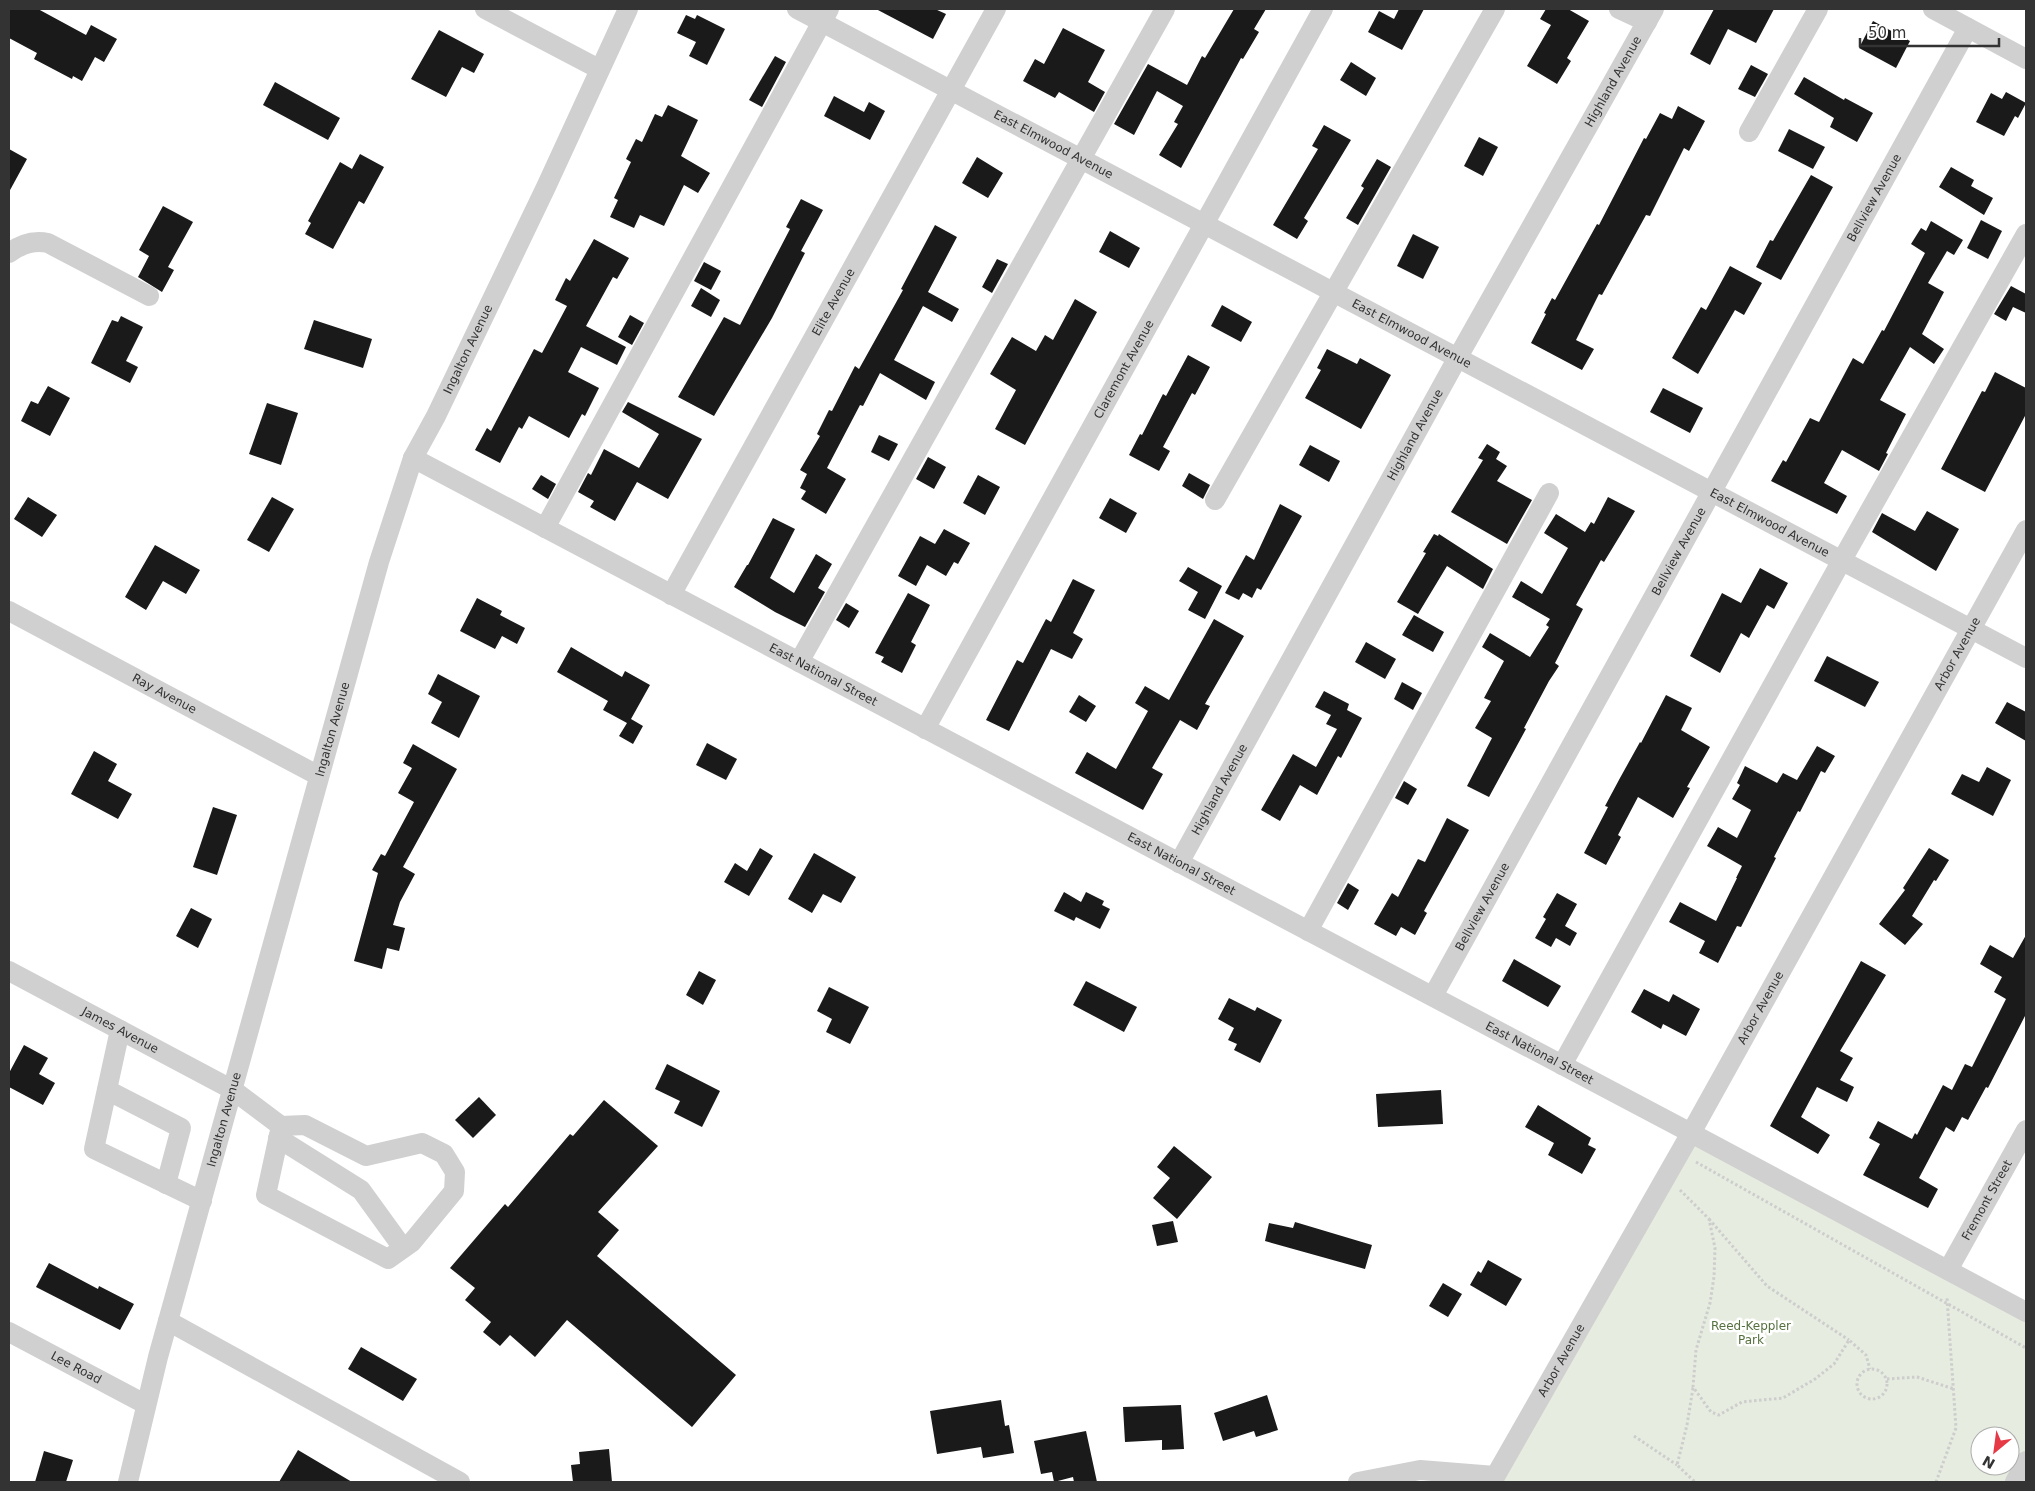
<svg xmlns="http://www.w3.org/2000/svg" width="2035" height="1491" font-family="'DejaVu Sans',sans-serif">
<rect width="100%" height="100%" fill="#fff"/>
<path fill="#e6ecdf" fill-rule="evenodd" d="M1691,1133L2026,1312V1482H1498ZM1980,1436H2010V1466H1980Z"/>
<g fill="#1a1a1a">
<polygon points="9,9 38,9 86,35 91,25 117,39 104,62 95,57 82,81 73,76 72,79 34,59 37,53 9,38"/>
<polygon points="876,9 935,9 946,14 933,39"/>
<polygon points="1234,9 1266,9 1254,29 1259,32 1243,59 1241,58 1181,168 1159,155 1178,124 1174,122 1183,106 1157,91 1134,135 1114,124 1148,64 1187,85 1202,56 1205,58"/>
<polygon points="1399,9 1424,9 1402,50 1368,32 1379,11 1394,19"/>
<polygon points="1546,9 1568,9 1589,21 1567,58 1571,61 1557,84 1527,66 1551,25 1540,19"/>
<polygon points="1714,9 1774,9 1756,43 1728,29 1710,65 1690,54"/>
<polygon points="686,15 695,19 697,15 725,29 707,65 689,56 696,42 677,33"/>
<polygon points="1873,21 1910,41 1896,68 1859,48"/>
<polygon points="1063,28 1105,50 1088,82 1105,92 1094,112 1059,92 1055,98 1023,81 1035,59 1044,64"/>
<polygon points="439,30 484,54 474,73 462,67 446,97 411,79"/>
<polygon points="775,56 786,62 762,107 749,100"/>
<polygon points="1351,62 1376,78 1366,96 1340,80"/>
<polygon points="1751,65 1768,74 1755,97 1738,89"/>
<polygon points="1804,77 1844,100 1845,98 1873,113 1857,142 1830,127 1834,118 1794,94"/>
<polygon points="275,82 340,118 328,140 263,105"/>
<polygon points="2006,92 2026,103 2018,118 2015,116 2004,136 1976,122 1991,93 2002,99"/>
<polygon points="834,96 864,112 869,102 885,111 870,140 824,116"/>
<polygon points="668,105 698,120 681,156 710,173 698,193 684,185 664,226 640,215 634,228 610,217 618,200 614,198 631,162 626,159 636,139 642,142 655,114 662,117"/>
<polygon points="1678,106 1705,121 1689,151 1684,148 1650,216 1646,215 1602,295 1599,294 1576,340 1594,349 1582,370 1531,343 1546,314 1544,313 1552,298 1555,300 1597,224 1599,225 1644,138 1646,139 1660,113 1672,119"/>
<polygon points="1324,125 1351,140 1304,218 1308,221 1297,239 1273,225 1318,149 1312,146"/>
<polygon points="1789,129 1825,147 1813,169 1778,151"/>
<polygon points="1479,137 1498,147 1483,176 1464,166"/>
<polygon points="9,149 27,159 9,192"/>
<polygon points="360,154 384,167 364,204 359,201 333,249 305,234 311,223 308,221 340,162 352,169"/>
<polygon points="977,157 1003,173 988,198 962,183"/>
<polygon points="1377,159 1391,167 1358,225 1346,218 1364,188 1361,186"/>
<polygon points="1951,167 1974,180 1971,186 1993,198 1984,215 1939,187"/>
<polygon points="1811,175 1833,187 1781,280 1756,267 1770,240 1773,241"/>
<polygon points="801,199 823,210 801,251 805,253 772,318 714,416 678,397 724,317 740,325 790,229 786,227"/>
<polygon points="163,206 193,222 168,267 174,270 162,292 138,277 149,256 139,250"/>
<polygon points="1981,220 2002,231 1988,259 1967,248"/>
<polygon points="1931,221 1963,240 1954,255 1947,251 1928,283 1944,292 1922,334 1944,349 1934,364 1910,347 1880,400 1906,414 1886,453 1888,454 1879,471 1842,450 1824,483 1847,496 1837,514 1771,481 1783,460 1786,462 1810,418 1819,422 1853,358 1863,364 1882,330 1884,331 1925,253 1911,244 1921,228 1926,231"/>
<polygon points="935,225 957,237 928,292 959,309 952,322 923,306 894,360 935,382 926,400 880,373 863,406 860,405 827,468 846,479 826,514 801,499 806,491 800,488 807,474 800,470 820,436 817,434 829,410 832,411 855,366 859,369 903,290 901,289"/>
<polygon points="1110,231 1140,248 1129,268 1099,252"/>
<polygon points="1413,234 1439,247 1423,279 1397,266"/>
<polygon points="594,239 629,258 617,279 613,277 586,326 626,347 617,365 581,347 568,372 599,388 585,416 582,414 569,438 529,416 522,429 519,427 500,463 475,450 487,428 491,431 534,349 542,353 567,306 555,300 566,278 570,281"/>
<polygon points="997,259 1008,264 992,293 982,287"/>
<polygon points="704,262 721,271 711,290 694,281"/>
<polygon points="1730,266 1762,283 1744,315 1735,310 1698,374 1672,358 1701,307 1706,310"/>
<polygon points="2011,286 2026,294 2026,313 2013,307 2006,321 1994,314"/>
<polygon points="701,288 720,300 711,317 691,306"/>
<polygon points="1075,299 1097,312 1025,445 995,429 1016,390 990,374 1012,337 1036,351 1045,335 1053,340"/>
<polygon points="1222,305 1252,322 1241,342 1211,326"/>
<polygon points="630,315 644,323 632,345 618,337"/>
<polygon points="121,316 143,327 126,361 138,367 130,383 91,363 112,320 118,322"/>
<polygon points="314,320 372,339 363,368 304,349"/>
<polygon points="1327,349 1357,364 1360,358 1391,375 1361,429 1305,398 1321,370 1317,368"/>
<polygon points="1188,355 1210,367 1195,395 1192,393 1163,447 1170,451 1159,471 1129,455 1140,434 1142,435 1163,394 1166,396"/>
<polygon points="1995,372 2026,388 2026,414 1985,492 1941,469 1982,391 1985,392"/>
<polygon points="48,386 70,398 50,436 21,421 31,401 38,404"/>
<polygon points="1663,388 1703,408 1690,433 1650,412"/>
<polygon points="628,402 702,439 668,499 637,482 615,521 590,507 594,501 578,492 588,473 591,475 604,449 639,468 659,434 622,412"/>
<polygon points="267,403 298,413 281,465 249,454"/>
<polygon points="879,435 898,444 889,461 871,452"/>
<polygon points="1487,444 1500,452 1496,459 1507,466 1497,481 1532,500 1507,544 1451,512 1483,460 1478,458"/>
<polygon points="1310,445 1340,461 1329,482 1299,465"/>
<polygon points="928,457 946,467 934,489 916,479"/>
<polygon points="1189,473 1210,485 1203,499 1182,486"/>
<polygon points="541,475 556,484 548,499 532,489"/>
<polygon points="978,475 1000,487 985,515 963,503"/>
<polygon points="28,497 57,515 42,537 14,519"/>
<polygon points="272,497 294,509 269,552 247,540"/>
<polygon points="1608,497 1635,511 1604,562 1601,560 1576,605 1583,609 1555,663 1559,666 1549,681 1524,728 1526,729 1489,797 1467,786 1492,738 1475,728 1491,701 1484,698 1504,661 1482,647 1490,633 1530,657 1549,627 1546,625 1550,619 1512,597 1521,581 1542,594 1568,548 1544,533 1556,514 1585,532 1591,522 1594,524"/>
<polygon points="1110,498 1137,513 1126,533 1099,518"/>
<polygon points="1280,504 1302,516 1261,590 1257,588 1252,598 1243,593 1239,600 1225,593 1246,555 1254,560"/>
<polygon points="1927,511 1959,529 1936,571 1872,532 1882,513 1915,531"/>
<polygon points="773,518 795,529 770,578 794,593 816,554 832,564 818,588 825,592 805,627 775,612 734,587 747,565 748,565"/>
<polygon points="944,529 970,543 958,564 954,562 946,576 927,565 916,586 898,576 920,536 935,544"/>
<polygon points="1434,534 1438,536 1439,534 1493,569 1483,589 1447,566 1418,614 1397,602 1426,553 1423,552"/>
<polygon points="155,545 200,570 186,594 163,581 146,610 125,597"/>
<polygon points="1188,567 1222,586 1205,619 1188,610 1198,592 1179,581"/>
<polygon points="1760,568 1788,583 1774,609 1767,605 1749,638 1741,633 1720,673 1690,656 1722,593 1741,603"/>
<polygon points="1073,579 1095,590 1073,633 1083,639 1072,659 1051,649 1009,731 986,720 1017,660 1023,663 1046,619 1051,622"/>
<polygon points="908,593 930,605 911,642 916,645 902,673 881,662 884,657 875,653"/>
<polygon points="477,598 502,611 500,615 525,628 517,644 502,636 495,649 460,631"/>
<polygon points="846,603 859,611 849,628 836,620"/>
<polygon points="1414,615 1444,632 1433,652 1402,635"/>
<polygon points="1214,619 1244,636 1205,704 1210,706 1197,730 1180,720 1152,768 1163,774 1143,810 1075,773 1087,752 1116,769 1148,711 1135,703 1145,686 1169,700"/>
<polygon points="1366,642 1396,659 1385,679 1355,662"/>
<polygon points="571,647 622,677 625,671 650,685 631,719 643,726 633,744 619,736 627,723 603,710 608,701 557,672"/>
<polygon points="1827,656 1879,682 1865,707 1814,681"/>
<polygon points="438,674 480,696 459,738 431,723 442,702 428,694"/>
<polygon points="1402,682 1422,693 1413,710 1394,699"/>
<polygon points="1324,691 1349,704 1347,710 1362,718 1341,758 1338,756 1317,795 1300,785 1280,821 1261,810 1293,754 1316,767 1337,729 1326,724 1331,715 1315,707"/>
<polygon points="1079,695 1096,706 1086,722 1069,712"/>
<polygon points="1666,695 1692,708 1681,730 1710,747 1687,787 1690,788 1673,818 1638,797 1618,835 1621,837 1606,865 1584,853 1608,807 1605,806 1620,778 1640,742 1641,743"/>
<polygon points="2007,702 2026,712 2026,741 1995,723"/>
<polygon points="707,743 737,759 726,780 696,765"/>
<polygon points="413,744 457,769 403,867 415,874 400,902 393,925 405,928 399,951 387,948 382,969 354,961 378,873 372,870 381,854 385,856 414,802 398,793 412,768 403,763"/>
<polygon points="1817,746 1835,756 1825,773 1821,771 1800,812 1798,811 1774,857 1776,858 1741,927 1737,926 1718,963 1699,953 1705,941 1669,922 1680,902 1716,921 1737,878 1736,878 1742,866 1707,846 1718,827 1737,838 1751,810 1732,799 1740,785 1737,783 1745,766 1777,783 1783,773 1797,780"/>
<polygon points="94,751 117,764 108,781 132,794 118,819 71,794"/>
<polygon points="1987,767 2011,780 1993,816 1951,794 1962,774 1979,782"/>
<polygon points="1404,781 1417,789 1408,805 1395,798"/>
<polygon points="213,807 237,815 217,875 193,867"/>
<polygon points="1447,818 1469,830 1424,911 1427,913 1415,935 1401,927 1396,936 1374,924 1392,893 1398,897 1418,859 1425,862"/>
<polygon points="760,848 773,856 749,896 724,882 735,863 747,871"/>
<polygon points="1929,848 1949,860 1936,881 1934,880 1912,916 1923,924 1905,945 1879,924 1905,890 1903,888"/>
<polygon points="814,853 856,877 841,903 823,894 812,913 788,899"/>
<polygon points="1348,883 1359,890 1348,910 1337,903"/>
<polygon points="1064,892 1081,902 1086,892 1104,901 1102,905 1110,909 1100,929 1076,917 1074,921 1054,911"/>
<polygon points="1557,893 1577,904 1565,926 1577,933 1570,946 1556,938 1551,947 1535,938 1546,919 1543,917"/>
<polygon points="191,908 212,919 198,948 176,936"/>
<polygon points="2026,935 2026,1014 1988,1088 1986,1087 1968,1120 1962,1117 1954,1132 1946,1127 1919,1178 1938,1189 1928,1208 1863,1175 1880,1144 1869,1138 1878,1121 1912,1139 1915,1133 1917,1135 1943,1085 1952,1090 1965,1064 1972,1067 2006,999 1994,992 2002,977 1980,964 1990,945 2013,958"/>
<polygon points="1514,959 1561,986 1548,1007 1502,981"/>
<polygon points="1861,961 1886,975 1840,1051 1853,1058 1840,1080 1854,1087 1847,1102 1817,1087 1801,1117 1830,1135 1818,1154 1770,1126"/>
<polygon points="699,971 716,980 703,1005 686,995"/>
<polygon points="1086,981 1137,1007 1124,1032 1073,1005"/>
<polygon points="829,987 869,1007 850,1044 826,1032 832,1019 817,1011"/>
<polygon points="1644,989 1669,1002 1673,994 1700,1009 1686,1036 1663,1024 1661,1029 1631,1012"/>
<polygon points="1229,998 1255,1011 1257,1007 1282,1020 1260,1063 1234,1050 1237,1044 1228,1040 1234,1028 1218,1019"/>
<polygon points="24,1045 48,1058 39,1074 55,1083 43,1105 9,1087 9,1073"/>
<polygon points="667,1064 720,1091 702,1127 674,1113 680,1101 655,1089"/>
<polygon points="1441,1090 1443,1124 1378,1127 1376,1094"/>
<polygon points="479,1097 496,1115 473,1138 455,1120"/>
<polygon points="604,1100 658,1146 598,1212 619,1230 597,1256 736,1375 692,1427 567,1320 535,1357 510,1335 500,1346 483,1332 491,1322 465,1300 475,1288 450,1268 505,1204 508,1207 570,1134 573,1136"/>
<polygon points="1538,1105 1591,1138 1588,1145 1596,1149 1582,1174 1548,1155 1554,1143 1525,1127"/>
<polygon points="1174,1146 1212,1177 1177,1219 1153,1198 1170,1178 1157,1167"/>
<polygon points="1173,1221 1178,1242 1157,1246 1152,1225"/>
<polygon points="1295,1222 1372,1245 1365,1269 1265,1241 1269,1223 1293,1228"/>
<polygon points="1488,1260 1522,1279 1506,1306 1470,1285 1478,1271 1481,1273"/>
<polygon points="49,1263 98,1289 99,1286 134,1304 120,1330 36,1287"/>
<polygon points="1443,1283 1462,1294 1448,1317 1429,1306"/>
<polygon points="361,1347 417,1379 403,1401 348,1369"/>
<polygon points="1267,1395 1278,1430 1256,1437 1254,1431 1223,1441 1214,1413"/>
<polygon points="1001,1400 1005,1426 1009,1425 1014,1453 983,1458 981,1447 937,1454 930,1411"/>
<polygon points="1181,1405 1184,1449 1162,1450 1162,1440 1125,1442 1123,1407"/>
<polygon points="1086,1431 1097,1482 1074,1482 1073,1477 1054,1482 1052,1472 1041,1474 1034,1441"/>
<polygon points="609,1449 612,1482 573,1482 571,1465 580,1464 579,1452"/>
<polygon points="298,1450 352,1482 279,1482"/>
<polygon points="44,1451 73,1460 66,1482 35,1482"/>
</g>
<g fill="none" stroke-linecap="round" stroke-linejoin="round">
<g stroke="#cdcdcd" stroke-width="3" stroke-dasharray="2.5 2.5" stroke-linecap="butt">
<polyline points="1696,1162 2026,1348"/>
<polyline points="1680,1190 1709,1219 1715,1248 1714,1277 1710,1303 1696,1350 1693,1387 1711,1412 1719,1415 1742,1402 1783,1398 1815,1379 1834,1364 1849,1340 1866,1355 1870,1369"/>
<polyline points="1709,1219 1767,1286 1849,1340"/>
<circle cx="1872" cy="1384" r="15"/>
<polyline points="1887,1379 1917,1377 1954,1389"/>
<polyline points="1693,1388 1687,1425 1677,1465 1695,1482"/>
<polyline points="1634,1436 1677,1465"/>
<polyline points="1936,1482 1956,1428 1947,1298"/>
</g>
<g stroke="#d0d0d0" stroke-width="20">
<polyline points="485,9 599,69"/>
<path id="s1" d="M797,9L2026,658"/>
<polyline points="1619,9 1647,22"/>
<polyline points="1933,9 2026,59"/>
<polyline points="1749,132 1818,9"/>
<path d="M9,253C21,244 33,240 48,243L149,296"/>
<path id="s2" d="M413,458L1691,1133L2026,1312"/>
<polyline points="1215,500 1495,9"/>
<polyline points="545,528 829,9"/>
<path id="s3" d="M671,595L996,9"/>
<path id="s4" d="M9,611L319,776"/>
<polyline points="799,662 1165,9"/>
<path id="s5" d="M925,729L1323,9"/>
<path id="s6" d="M1179,863L1458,357L1654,9"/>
<polyline points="1308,931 1549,493"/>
<path id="s7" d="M9,971L233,1090L281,1126L305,1125L366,1156L422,1143L444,1154L455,1172L454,1191L412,1242L388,1259L266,1195L281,1126"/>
<path id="s8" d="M1433,996L1968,28"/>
<polyline points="120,1030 94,1149 202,1201"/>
<polyline points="1562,1065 1842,560 2026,234"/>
<polyline points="107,1090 181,1128 166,1184"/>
<polyline points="278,1138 361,1190 403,1248"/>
<path id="s9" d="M1948,1270L2026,1130"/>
<polyline points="168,1321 460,1482"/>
<path id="s10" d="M9,1332L145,1404"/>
<path id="s11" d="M128,1482L158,1357L379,562L413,458L436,416L546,187L628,9"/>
<polyline points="1358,1482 1420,1470 1495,1476"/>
<path id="s12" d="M1492,1482L1691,1133L2026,530"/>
<polyline points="2015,1482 2026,1461"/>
</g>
</g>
<g text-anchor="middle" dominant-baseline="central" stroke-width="5" stroke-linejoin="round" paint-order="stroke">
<g font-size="12" fill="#333" stroke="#fff">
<text stroke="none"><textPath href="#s6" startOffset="894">Highland Avenue</textPath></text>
<text stroke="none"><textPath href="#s1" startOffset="290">East Elmwood Avenue</textPath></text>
<text stroke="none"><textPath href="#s8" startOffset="912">Bellview Avenue</textPath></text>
<text stroke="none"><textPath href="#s3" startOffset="335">Elite Avenue</textPath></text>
<text stroke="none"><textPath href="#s1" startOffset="695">East Elmwood Avenue</textPath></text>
<text stroke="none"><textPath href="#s11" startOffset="1185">Ingalton Avenue</textPath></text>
<text stroke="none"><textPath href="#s5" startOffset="411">Claremont Avenue</textPath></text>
<text stroke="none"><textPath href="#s6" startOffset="489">Highland Avenue</textPath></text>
<text stroke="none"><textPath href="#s1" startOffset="1100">East Elmwood Avenue</textPath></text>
<text stroke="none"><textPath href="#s8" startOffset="508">Bellview Avenue</textPath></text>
<text stroke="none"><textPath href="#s12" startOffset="950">Arbor Avenue</textPath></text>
<text stroke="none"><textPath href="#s2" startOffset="464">East National Street</textPath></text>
<text stroke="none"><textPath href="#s4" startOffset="176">Ray Avenue</textPath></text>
<text stroke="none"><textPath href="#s11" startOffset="780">Ingalton Avenue</textPath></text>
<text stroke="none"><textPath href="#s6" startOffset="84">Highland Avenue</textPath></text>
<text stroke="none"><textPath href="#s2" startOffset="869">East National Street</textPath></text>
<text stroke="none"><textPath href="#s8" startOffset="102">Bellview Avenue</textPath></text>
<text stroke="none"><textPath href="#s12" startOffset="545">Arbor Avenue</textPath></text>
<text stroke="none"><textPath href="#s7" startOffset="126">James Avenue</textPath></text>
<text stroke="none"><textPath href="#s2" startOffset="1274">East National Street</textPath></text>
<text stroke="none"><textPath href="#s11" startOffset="375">Ingalton Avenue</textPath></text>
<text stroke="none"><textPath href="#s9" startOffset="80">Fremont Street</textPath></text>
<text stroke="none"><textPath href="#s12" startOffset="140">Arbor Avenue</textPath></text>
<text stroke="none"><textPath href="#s10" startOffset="76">Lee Road</textPath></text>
</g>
<g font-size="12" fill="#56703f" stroke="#fff">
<text x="1751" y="1326">Reed-Keppler<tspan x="1751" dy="14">Park</tspan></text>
</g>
</g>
<rect width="2035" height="1491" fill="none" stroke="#333333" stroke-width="20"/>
<g transform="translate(1995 1451) rotate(209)"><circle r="24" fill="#ffffff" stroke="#adadad"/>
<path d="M0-4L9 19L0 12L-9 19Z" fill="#e63946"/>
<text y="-8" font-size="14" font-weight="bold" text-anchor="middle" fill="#333333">N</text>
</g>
<path d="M1860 38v8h139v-8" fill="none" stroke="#333333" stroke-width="2.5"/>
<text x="1868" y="38" font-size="15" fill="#333333" stroke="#ffffff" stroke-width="4" paint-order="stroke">50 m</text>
</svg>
